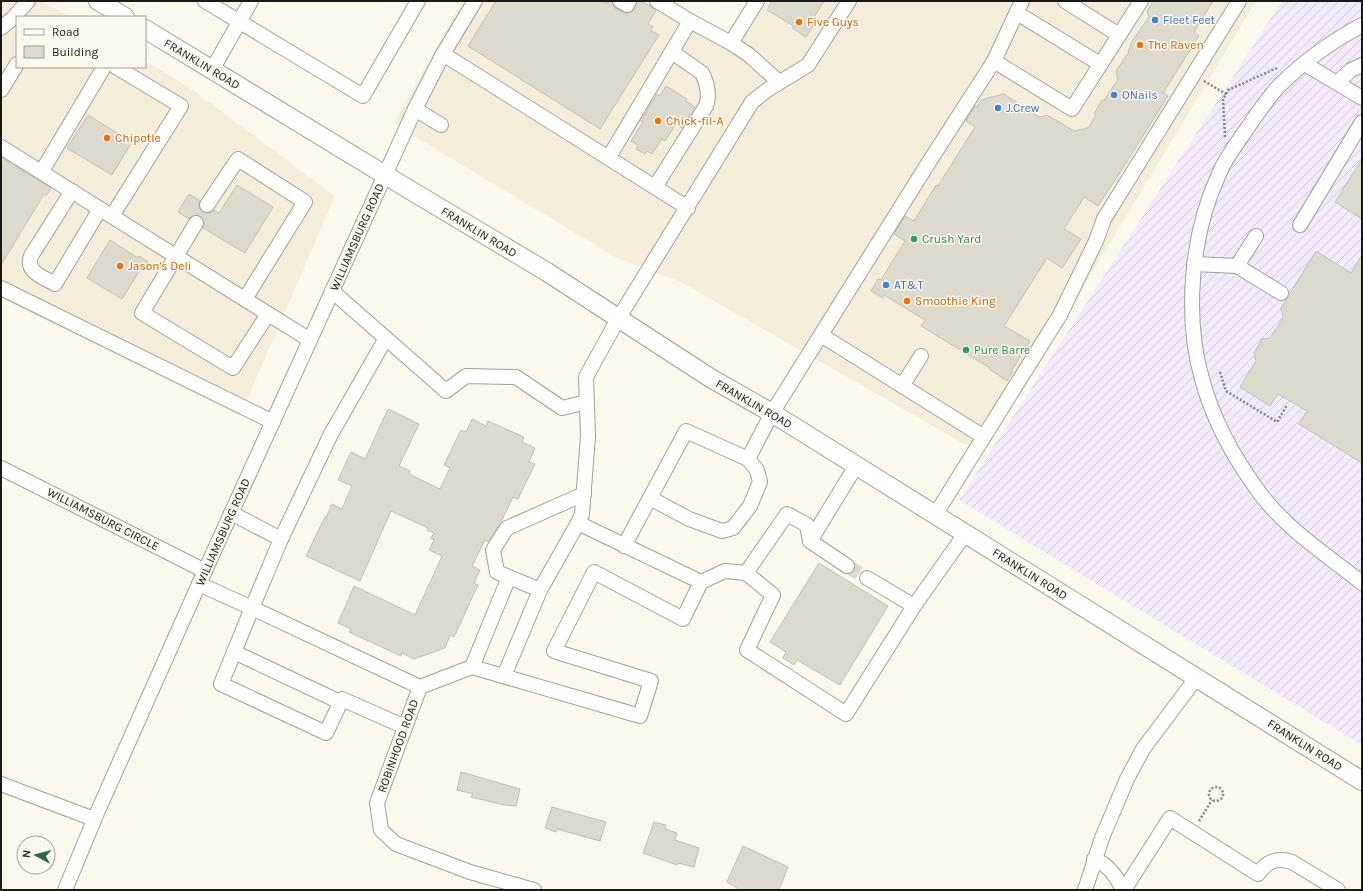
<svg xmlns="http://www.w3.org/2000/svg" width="1363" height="891" font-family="Karla,sans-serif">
<defs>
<pattern id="industrial-furrows" width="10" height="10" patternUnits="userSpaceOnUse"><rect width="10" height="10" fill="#f5e9fd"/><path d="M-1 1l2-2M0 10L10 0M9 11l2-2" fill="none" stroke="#d1c7d8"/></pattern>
</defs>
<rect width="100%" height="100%" fill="#fcf8eb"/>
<g fill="#f3edd9">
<polygon points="1,1 42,1 70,17 17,17 17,67 145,67 145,61 187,86 335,196 240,416 1,298"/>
<polygon points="462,1 668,1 726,36 750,1 1256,1 982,455 961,442 681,282 617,258 394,124"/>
</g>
<polygon fill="url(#industrial-furrows)" points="1282,1 1362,1 1362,745 959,500"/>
<g fill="#ddd9cd" stroke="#c3bfb3">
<polygon points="496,1 602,1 605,3 612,1 613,5 615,8 627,13 632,12 639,1 641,1 656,10 648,24 653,27 650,30 659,35 600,129 468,46"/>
<polygon points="772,1 824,1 811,22 814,24 806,37 792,28 794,26 767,10"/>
<polygon points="1153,1 1213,1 1194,32 1199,36 1163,93 1168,96 1121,171 1098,206 1084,197 1064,229 1081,239 1062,268 1047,258 1004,326 1030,341 1012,370 1013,371 1007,381 989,369 990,368 921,326 925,320 884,295 883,298 871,291 878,279 881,280 905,241 894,234 905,216 914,221 936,185 938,186 975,127 966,121 975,106 977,107 981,100 1004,94 1039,117 1047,115 1074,131 1088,128 1096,115 1094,114 1102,100 1104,101 1118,79 1116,71 1129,52 1128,51 1131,46 1130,44 1149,17 1147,11"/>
<polygon points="666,86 687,99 686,101 695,107 682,128 676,124 665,141 662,139 652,154 647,151 645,154 636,149 638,145 631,141 643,122 641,121 657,94 660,96"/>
<polygon points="88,115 132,142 112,175 67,148"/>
<polygon points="1,157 51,188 46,196 44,194 1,265"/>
<polygon points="1362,159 1362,219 1335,202"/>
<polygon points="237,185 273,207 245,253 203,228 204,223 201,216 196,215 192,216 189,219 178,212 189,194 200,201 199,208 203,212 210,213 214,210 219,213"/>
<polygon points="110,240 138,258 139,256 148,262 142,272 140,270 122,299 87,278"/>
<polygon points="1316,251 1351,273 1362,255 1362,463 1299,424 1307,411 1278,394 1270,406 1240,387 1256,361 1254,353 1262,339 1270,338 1283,318 1281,308"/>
<polygon points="388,409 419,424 399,466 410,471 409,474 440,489 450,468 444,465 461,430 466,432 472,419 486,426 488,421 524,437 522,442 535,448 529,462 535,464 518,499 513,497 501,522 488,542 485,540 472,566 480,570 474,583 478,585 454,637 450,635 445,648 414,659 402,653 401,656 349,632 351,629 338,623 354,586 415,615 442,556 429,550 434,540 431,538 434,533 427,530 428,528 391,511 360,581 306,556 325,517 326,517 332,504 342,509 352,486 338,480 351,452 365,459"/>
<polygon points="819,563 888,606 840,685 797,660 794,665 783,658 786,652 770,642"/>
<polygon points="461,772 520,789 516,806 505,805 471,797 473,794 457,790"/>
<polygon points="552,807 606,822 600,841 557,829 556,832 545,828"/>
<polygon points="654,822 666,825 665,829 677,833 675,840 699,848 694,867 678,863 677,865 643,853"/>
<polygon points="743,846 788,867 779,890 740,890 727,882"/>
</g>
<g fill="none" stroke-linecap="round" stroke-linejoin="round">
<g stroke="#dad7cb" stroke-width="14" stroke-dasharray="14 7" stroke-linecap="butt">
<polyline points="196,223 207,205"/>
<polyline points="847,566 867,578"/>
</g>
<g stroke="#a19e92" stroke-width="16">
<g id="minor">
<polyline points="205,1 363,96 418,1"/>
<polyline points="620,1 627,5 629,1"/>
<polyline points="657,1 690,21 731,43 749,55 779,82"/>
<polyline points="1065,1 1119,35"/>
<polyline points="1017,13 1100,64"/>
<path d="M1362,25C1332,41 1303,62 1279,86C1266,100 1255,117 1244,133C1235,146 1225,159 1219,174C1191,234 1184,316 1202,379C1213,420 1234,458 1259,492C1286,529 1327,555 1362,583"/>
<polyline points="1,28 14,17 28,1"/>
<polyline points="731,43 757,1"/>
<polyline points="443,54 688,208"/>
<polyline points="994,61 1072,109 1141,1"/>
<polyline points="1305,64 1362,98"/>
<polyline points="212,70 251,1"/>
<polyline points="1337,83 1351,70 1362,65"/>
<polyline points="1,90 17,64"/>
<polyline points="415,109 441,125"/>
<polyline points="1,147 310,340"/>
<polyline points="609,157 690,21"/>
<polyline points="42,171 104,67"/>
<path d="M655,187L706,106C710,96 707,82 702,73L672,52"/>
<path d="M72,191L31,256C25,272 43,277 55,284L100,209"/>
<polyline points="207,205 238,159 305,202 245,299"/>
<polyline points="112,216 181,106 116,67"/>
<polyline points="196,223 142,313 233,368 268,314"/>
<polyline points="1300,225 1362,122"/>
<polyline points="1256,236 1237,266 1281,293"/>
<polyline points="1194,264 1237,266"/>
<polyline points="1,288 273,422"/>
<polyline points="332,291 446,391 466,376 516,377 562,408 587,402"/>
<polyline points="821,335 984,437"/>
<polyline points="902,386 921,356"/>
<polyline points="1,468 205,571"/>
<polyline points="650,498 689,519 722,531 733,528 750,506 760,482 757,470 748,459"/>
<polyline points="231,513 281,539 331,434 386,338"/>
<polyline points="935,515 1060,315 1096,241 1104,219 1239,1"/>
<polyline points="810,541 847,566"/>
<polyline points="624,546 686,431 748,459 772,413 929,162 994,61 1022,1"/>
<polyline points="746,573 773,595 747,650 846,714 914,606 965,534"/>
<polyline points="867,578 914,606"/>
<polyline points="701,582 725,571 746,573 787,514 807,525 810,541 856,466"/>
<polyline points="199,584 252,608 281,539"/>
<polyline points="540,590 578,523"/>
<polyline points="234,652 340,702"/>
<polyline points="472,667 509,577"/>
<polyline points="504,676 540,590 497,572 493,550 507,528 584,494"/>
<polyline points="420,687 377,803 381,830 396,844 470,872 534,890"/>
<polyline points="405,727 342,699 326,733 221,684 252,608 420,687 472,667 640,716 651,681 554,651 594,572 683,619 701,582 578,523 582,514 588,436 586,377 618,319 752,102 767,90 808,65 849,1"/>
<polyline points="1,784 94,819"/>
<path d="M1094,859C1109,865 1116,876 1123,890"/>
<polyline points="65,890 97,813 199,584 415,109 443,54 475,1"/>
<polyline points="1085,890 1102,838 1127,779 1143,749 1197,677"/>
<path d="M1124,890L1170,818L1258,874C1267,861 1277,857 1292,862L1338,890"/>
</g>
</g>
<g stroke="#a19e92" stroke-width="20">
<g id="major">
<polyline points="98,1 125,17"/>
<polyline points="145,29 385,175 547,272 712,379 772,413 1362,781"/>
</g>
</g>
<g stroke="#86837b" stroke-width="2.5" stroke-dasharray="2 2" stroke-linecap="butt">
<polyline points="1204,81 1226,94"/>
<polyline points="1225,137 1223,99 1228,90 1277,68"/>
<polyline points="1220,372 1226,391 1277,422 1287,405"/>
<circle cx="1216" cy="794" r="7"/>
<polyline points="1199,821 1212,800"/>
</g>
<use href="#minor" stroke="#fff" stroke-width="14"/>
<use href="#major" stroke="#fff" stroke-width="18"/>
</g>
<g fill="#3f7fe0" stroke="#fcf8eb" stroke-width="1.5">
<circle cx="1155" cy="20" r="4"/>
<circle cx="1114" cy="95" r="4"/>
<circle cx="998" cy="108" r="4"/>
<circle cx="886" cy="285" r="4"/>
</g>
<g fill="#e8710a" stroke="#fcf8eb" stroke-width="1.5">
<circle cx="799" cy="22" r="4"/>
<circle cx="1140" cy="45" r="4"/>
<circle cx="658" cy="121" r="4"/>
<circle cx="107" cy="138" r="4"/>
<circle cx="120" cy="266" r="4"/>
<circle cx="907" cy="301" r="4"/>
</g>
<g fill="#2e9e5b" stroke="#fcf8eb" stroke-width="1.5">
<circle cx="914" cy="239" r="4"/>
<circle cx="966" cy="350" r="4"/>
</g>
<g text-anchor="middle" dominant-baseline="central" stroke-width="3" stroke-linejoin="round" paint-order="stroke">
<g font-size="12" fill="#366cbe" stroke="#fcf8eb" text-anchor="start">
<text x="1163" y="20">Fleet Feet</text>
<text x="1122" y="95">ONails</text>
<text x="1006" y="108">J.Crew</text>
<text x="894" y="285">AT&amp;T</text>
</g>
<g font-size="12" fill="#c56008" stroke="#fcf8eb" text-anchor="start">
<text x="807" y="22">Five Guys</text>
<text x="1148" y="45">The Raven</text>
<text x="666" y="121">Chick-fil-A</text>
<text x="115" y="138">Chipotle</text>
<text x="128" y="266">Jason's Deli</text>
<text x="915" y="301">Smoothie King</text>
</g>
<g font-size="12" fill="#1b1915" stroke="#fcf8eb">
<text transform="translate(202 64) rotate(31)">FRANKLIN ROAD</text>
<text transform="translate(479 232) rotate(31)">FRANKLIN ROAD</text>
<text transform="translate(357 237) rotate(-66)">WILLIAMSBURG ROAD</text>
<text transform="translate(754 404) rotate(30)">FRANKLIN ROAD</text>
<text transform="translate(103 519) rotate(27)">WILLIAMSBURG CIRCLE</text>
<text transform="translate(223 532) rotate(-66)">WILLIAMSBURG ROAD</text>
<text transform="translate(1030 574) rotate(32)">FRANKLIN ROAD</text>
<text transform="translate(1305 745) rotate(32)">FRANKLIN ROAD</text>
<text transform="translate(398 746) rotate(-70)">ROBINHOOD ROAD</text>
</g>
<g font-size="12" fill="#27864d" stroke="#fcf8eb" text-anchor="start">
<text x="922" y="239">Crush Yard</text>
<text x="974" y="350">Pure Barre</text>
</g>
</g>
<rect width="1363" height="891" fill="none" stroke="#1b1915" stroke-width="4"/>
<rect x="16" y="16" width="130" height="52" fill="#fcf8eb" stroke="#a29f95"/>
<rect x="24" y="29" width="20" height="6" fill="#ffffff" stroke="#a29f95"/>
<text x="52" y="36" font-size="12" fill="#1b1915">Road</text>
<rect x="24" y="46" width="20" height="12" fill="#ddd9cd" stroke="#a29f95"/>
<text x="52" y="56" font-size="12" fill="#1b1915">Building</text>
<g transform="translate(36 855) rotate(277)"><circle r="19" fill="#fcf8eb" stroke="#a29f95"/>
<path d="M0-3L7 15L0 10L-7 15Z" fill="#2c644c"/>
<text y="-6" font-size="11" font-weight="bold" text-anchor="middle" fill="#1b1915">N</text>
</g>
</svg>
